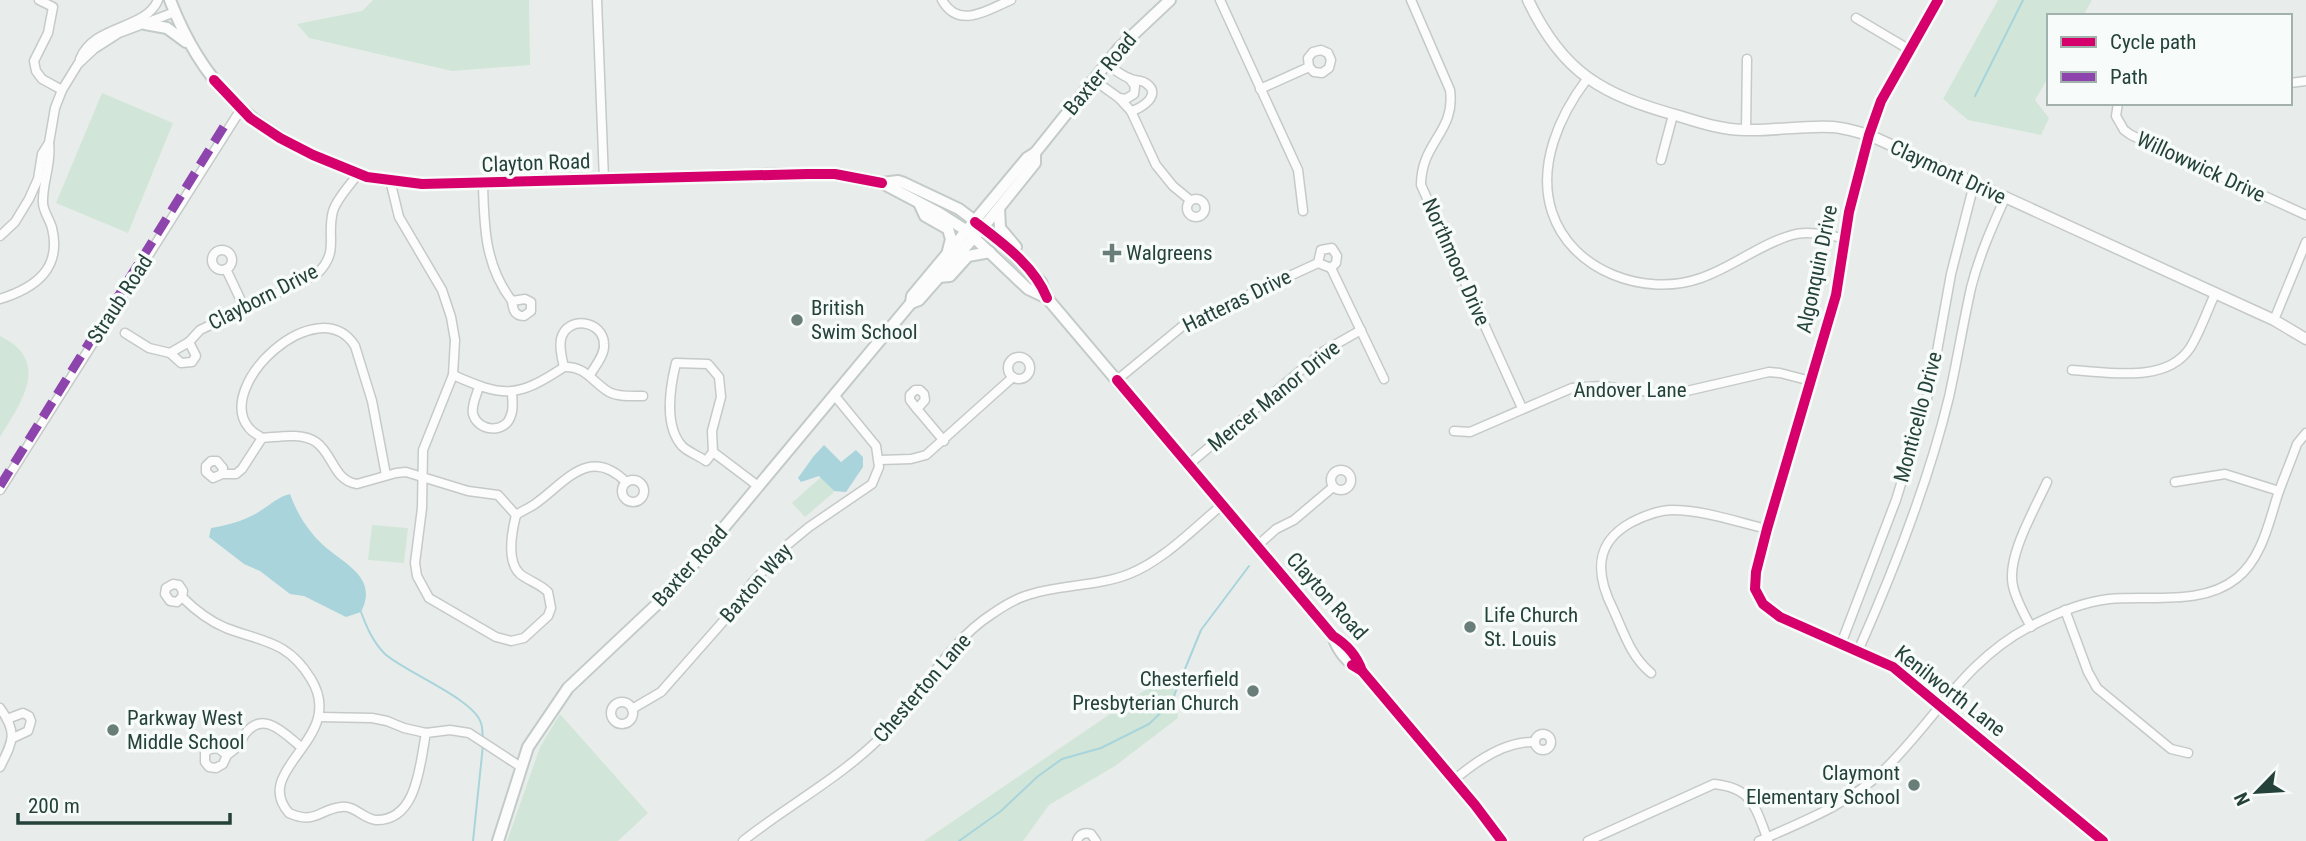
<svg xmlns="http://www.w3.org/2000/svg" width="2306" height="841" font-family="'Roboto Condensed',sans-serif">
<rect width="100%" height="100%" fill="#e8edeb"/>
<g fill="#d1e6d8">
<polygon points="373,0 529,0 530,65 452,71 309,38 297,24 362,11"/>
<polygon points="1998,0 2092,0 2083,16 2049,16 2049,76 2035,100 2049,118 2041,135 1968,120 1943,99"/>
<polygon points="102,93 173,123 128,233 56,203"/>
<path d="M0,336C52,361 21,403 0,437Z"/>
<polygon points="821,477 834,492 805,517 792,503"/>
<polygon points="372,525 408,528 404,563 368,560"/>
<polygon points="1173,671 1178,718 1115,766 1049,805 1023,841 924,841"/>
<polygon points="560,714 648,813 618,841 507,841 540,747"/>
</g>
<g fill="#a9d4db">
<polygon points="824,445 841,462 856,450 863,457 863,467 846,492 834,491 819,476 801,482 798,478 813,457"/>
<path d="M290,494C296,511 306,528 319,541C340,563 380,575 361,612L346,617L304,596L290,594L260,571L244,564L209,537L211,528C228,525 245,521 260,511C270,505 278,497 290,494Z"/>
</g>
<g fill="none" stroke-linecap="round" stroke-linejoin="round">
<g stroke="#a9d4db" stroke-width="2">
<polyline points="1975,96 2023,0"/>
<path d="M361,612C367,628 373,642 385,654C405,672 474,699 481,723C483,728 482,734 483,739"/>
<polyline points="473,841 483,745"/>
<polyline points="959,841 1001,811 1037,777 1062,759 1101,748 1149,724 1171,703 1201,630 1249,566"/>
</g>
<g stroke="#c5cac8" stroke-width="11">
<g id="minor">
<polyline points="39,0 53,7 48,33 34,61 36,71 42,79 62,90"/>
<polyline points="597,0 604,180"/>
<path d="M942,0C959,30 987,10 1011,0"/>
<polyline points="1220,0 1298,170 1303,211"/>
<path d="M1411,0L1450,90C1456,132 1421,142 1421,185L1522,408"/>
<polyline points="1938,0 1881,101 1869,135 1849,212 1836,295 1767,529 1756,572 1755,589 1763,604 1780,617 1893,667 2103,841"/>
<polyline points="1856,18 1910,50"/>
<path d="M80,59C94,24 146,30 158,0"/>
<path d="M1106,64C1114,69 1122,76 1131,79C1136,81 1143,80 1147,84C1162,95 1141,109 1131,111"/>
<path d="M1587,79C1559,116 1537,166 1552,212C1571,271 1645,298 1701,278C1733,267 1760,244 1792,235C1808,230 1829,236 1845,238"/>
<polyline points="1094,80 1119,98 1131,111 1156,165 1173,186 1190,200"/>
<polyline points="2290,83 2306,81"/>
<polyline points="1260,89 1309,67 1314,72 1322,73 1329,68 1331,60 1328,53 1321,50 1313,52 1308,58 1309,67"/>
<polyline points="1119,98 1126,99 1134,94 1135,86 1129,78"/>
<polyline points="2118,103 2116,116 2124,130 2131,135 2306,215"/>
<polyline points="1746,130 1747,59"/>
<polyline points="1661,160 1673,115"/>
<path d="M390,180L399,217L442,290L451,317L455,340L453,375L423,450L422,508L415,563L417,576L429,598L496,637L511,641L524,638L548,616L551,608L548,592C540,584 529,581 520,574C506,561 512,531 516,515"/>
<path d="M483,184C484,227 485,266 512,301"/>
<circle cx="1196" cy="208" r="9"/>
<polyline points="0,236 15,222 29,199 38,179 42,154 49,143 55,108 62,90 78,64 94,49 119,33 175,12"/>
<circle cx="222" cy="260" r="10"/>
<polyline points="1318,263 1321,250 1332,248 1337,256 1336,263 1331,268"/>
<polyline points="1331,268 1384,379"/>
<polyline points="226,269 245,309"/>
<path d="M0,299C35,288 62,269 52,228C50,220 43,211 43,203C42,182 52,164 49,143"/>
<path d="M525,299L531,302V311L524,316C514,316 513,309 512,301Z"/>
<polyline points="2274,320 2306,242"/>
<path d="M125,333L149,348L170,353L189,342L200,330L317,274C340,251 326,238 333,211C337,198 350,185 358,174"/>
<polyline points="170,353 181,363 192,362 196,356 189,342"/>
<circle cx="1019" cy="368" r="11"/>
<path d="M564,367C562,359 559,348 561,339C567,315 603,320 604,344C605,355 595,366 590,375"/>
<path d="M2072,370C2109,372 2166,384 2190,348C2200,332 2207,311 2215,294"/>
<path d="M453,375C503,397 516,399 564,367C586,366 592,382 609,392C618,397 633,396 643,396"/>
<polyline points="1117,380 1185,324 1318,263 1331,268"/>
<path d="M479,386C477,395 471,405 473,414C478,432 506,434 511,415C514,408 512,399 512,392"/>
<polygon points="920,390 924,394 925,400 917,409 910,400 910,395 915,390"/>
<polyline points="917,409 944,441"/>
<polyline points="1454,431 1470,432 1572,388 1601,386 1666,394 1678,393 1769,372 1780,373 1811,381"/>
<path d="M262,438C258,435 252,432 249,428C213,386 318,288 355,346L372,401L386,475"/>
<path d="M262,438C279,437 301,432 316,442C333,454 334,481 357,484L396,473L406,472L468,491L498,495L516,515"/>
<path d="M713,452L712,431L721,397L719,377L708,364L676,363C670,387 664,426 682,446C688,452 699,456 706,461L713,452L758,486"/>
<polyline points="880,460 911,459 926,455 1013,377"/>
<polyline points="1188,465 1324,351 1361,330"/>
<circle cx="1341" cy="480" r="10"/>
<polyline points="222,474 223,468 217,461 211,461 206,466 206,472 213,478 222,474 236,474 242,469 262,438"/>
<circle cx="633" cy="491" r="11"/>
<polyline points="2175,482 2225,474 2279,491"/>
<polyline points="0,490 241,109"/>
<path d="M516,515C522,511 529,508 535,504C565,483 589,445 626,482"/>
<polyline points="1257,546 1276,529 1294,520 1333,487"/>
<path d="M182,597L177,602L170,601L165,594L166,588L173,584L179,585L183,591L182,597C195,610 209,621 226,628C263,642 288,641 311,679C348,739 250,769 289,813C315,825 320,809 341,807C355,805 363,819 376,820C418,821 420,762 426,733"/>
<polyline points="2065,610 2088,672 2097,688 2171,749 2188,753"/>
<path d="M2031,627C2024,614 2016,600 2013,586C2006,557 2035,509 2047,482"/>
<polyline points="1841,644 1896,500 1925,406 1932,379 1951,274 1974,184"/>
<path d="M1858,651C1894,570 1928,484 1949,397C1957,361 1963,324 1971,288C1979,256 1992,227 2005,198"/>
<path d="M1651,673C1631,657 1624,633 1613,609C1596,575 1593,543 1632,522C1644,516 1658,510 1672,510C1704,510 1737,522 1767,529"/>
<circle cx="622" cy="713" r="11"/>
<path d="M0,708C18,733 13,741 0,767"/>
<polyline points="632,709 661,692 727,617 752,583 786,546 809,527 872,484 879,467 876,446 835,396"/>
<polyline points="320,717 372,718 387,721 404,728 426,733 450,730 469,733 521,767"/>
<polyline points="7,719 23,713 29,716 31,721 28,731 13,738"/>
<circle cx="1543" cy="742" r="8"/>
<polygon points="218,748 227,755 223,764 216,768 209,767 205,762 205,753 210,749"/>
<path d="M227,755C237,749 239,744 245,734C263,709 285,734 301,747"/>
<path d="M1454,780C1475,762 1505,741 1534,742"/>
<path d="M743,841C787,806 838,779 879,739C919,701 945,644 992,614C1002,607 1013,600 1025,596C1058,584 1096,587 1129,574C1164,560 1193,529 1222,505"/>
<path d="M1077,841C1079,834 1085,832 1091,834L1096,841"/>
<path d="M1588,841L1714,784C1753,788 1755,807 1768,840"/>
<path d="M1759,841C1802,822 1849,804 1883,771C1935,721 1963,662 2029,627C2054,614 2081,602 2109,599C2150,595 2203,606 2237,578C2262,558 2269,522 2278,494C2284,477 2291,461 2297,444L2306,433"/>
</g>
</g>
<g stroke="#c5cac8" stroke-width="13">
<path id="tertiary" d="M1528,0C1563,74 1603,95 1679,116C1701,123 1723,130 1747,130C1775,131 1804,125 1833,127C1845,128 1857,132 1869,135L2274,320L2306,339"/>
</g>
<g stroke="#c3cbc8" stroke-width="14">
<g id="secondary">
<path d="M170,0C201,81 249,129 330,162C342,167 356,174 369,177C387,181 405,182 422,184L780,174H835L882,183L939,213L967,231L1028,289L1047,298L1333,636C1346,644 1357,656 1362,671"/>
<polyline points="145,24 167,28 186,42"/>
<polyline points="882,183 898,181 904,183 959,209 992,234 1041,282 1047,298"/>
<polyline points="919,203 925,216 948,229 951,239 948,251"/>
<polyline points="999,208 1000,228 1016,247"/>
<polyline points="939,277 950,276 968,256 990,252"/>
<polyline points="911,303 919,300 990,219 1035,163 1035,153"/>
<path d="M1333,636C1338,652 1348,663 1362,671L1475,805L1502,841"/>
<polyline points="498,841 528,747 568,688 671,591 911,303 912,296 1027,158 1035,153 1119,48 1170,0"/>
</g>
</g>
<use href="#minor" stroke="#fcfcfc" stroke-width="8"/>
<use href="#tertiary" stroke="#fcfcfc" stroke-width="10"/>
<use href="#secondary" stroke="#fcfcfc" stroke-width="10"/>
<polyline stroke="#8e44ad" stroke-width="9" stroke-dasharray="18 9" stroke-linecap="butt" points="0,486 228,120"/>
<g stroke="#f7fbf9" stroke-width="15">
<g id="cycleway">
<polyline points="1938,0 1881,101 1869,135 1849,212 1836,295 1767,529 1756,572 1755,589 1763,604 1780,617 1893,667 2103,841"/>
<polyline points="214,80 250,118 280,138 313,155 367,177 422,184 807,174 835,174 882,183"/>
<path d="M975,222C1002,243 1034,265 1047,298"/>
<path d="M1117,380L1333,636C1346,644 1357,656 1362,671"/>
<polyline points="1352,665 1362,671 1475,805 1502,841"/>
</g>
</g>
<use href="#cycleway" stroke="#d6006c" stroke-width="10"/>
</g>
<g fill="#697e78" stroke="#f7fbf9" stroke-width="2.5">
<path d="M1108.5 242.5h7v7h7v7h-7v7h-7v-7h-7v-7h7z"/>
<circle cx="797" cy="320" r="7"/>
<circle cx="1470" cy="627" r="7"/>
<circle cx="1253" cy="691" r="7"/>
<circle cx="113" cy="730" r="7"/>
<circle cx="1914" cy="785" r="7"/>
</g>
<g text-anchor="middle" dominant-baseline="central" stroke-width="7" stroke-linejoin="round" paint-order="stroke">
<g font-size="21" fill="#24423a" stroke="#f7fbf9">
<text transform="translate(1100 74) rotate(-50)">Baxter Road</text>
<text transform="translate(536 163) rotate(-2)">Clayton Road</text>
<text transform="translate(2201 167) rotate(25)">Willowwick Drive</text>
<text transform="translate(1948 172) rotate(25)">Claymont Drive</text>
<text transform="translate(1456 262) rotate(66)">Northmoor Drive</text>
<text transform="translate(1817 269) rotate(-78)">Algonquin Drive</text>
<text transform="translate(263 297) rotate(-27)">Clayborn Drive</text>
<text transform="translate(120 299) rotate(-57)">Straub Road</text>
<text transform="translate(1237 301) rotate(-26)">Hatteras Drive</text>
<text x="1630" y="390">Andover Lane</text>
<text transform="translate(1274 396) rotate(-39)">Mercer Manor Drive</text>
<text transform="translate(1918 417) rotate(-75)">Monticello Drive</text>
<text transform="translate(690 566) rotate(-48)">Baxter Road</text>
<text transform="translate(756 583) rotate(-49)">Baxton Way</text>
<text transform="translate(1327 596) rotate(48)">Clayton Road</text>
<text transform="translate(922 688) rotate(-49)">Chesterton Lane</text>
<text transform="translate(1950 691) rotate(38)">Kenilworth Lane</text>
</g>
<g font-size="21" fill="#24423a" stroke="#f7fbf9" text-anchor="start">
<text x="1126" y="253">Walgreens</text>
<text x="811" y="308">British<tspan x="811" dy="24">Swim School</tspan></text>
<text x="1484" y="615">Life Church<tspan x="1484" dy="24">St. Louis</tspan></text>
<text x="1239" y="679" text-anchor="end">Chesterfield<tspan x="1239" dy="24">Presbyterian Church</tspan></text>
<text x="127" y="718">Parkway West<tspan x="127" dy="24">Middle School</tspan></text>
<text x="1900" y="773" text-anchor="end">Claymont<tspan x="1900" dy="24">Elementary School</tspan></text>
</g>
</g>
<rect x="2047" y="14" width="245" height="91" fill="#f7fbf9" stroke="#a3b1ad" stroke-width="2"/>
<rect x="2061" y="37" width="35" height="10" fill="#d6006c" stroke="#a3b1ad" stroke-width="2"/>
<text x="2110" y="49" font-size="21" fill="#24423a">Cycle path</text>
<rect x="2061" y="72" width="35" height="10" fill="#8e44ad" stroke="#a3b1ad" stroke-width="2"/>
<text x="2110" y="84" font-size="21" fill="#24423a">Path</text>
<g transform="translate(2257 792) rotate(245)" stroke="#f7fbf9" stroke-width="5" paint-order="stroke">
<path d="M0-5L12 26L0 18L-12 26Z" fill="#24423a"/>
<text y="-10" font-size="19" font-weight="bold" text-anchor="middle" fill="#24423a">N</text>
</g>
<path d="M18 813v10h212v-10" fill="none" stroke="#24423a" stroke-width="3.5"/>
<text x="28" y="813" font-size="21" fill="#24423a" stroke="#f7fbf9" stroke-width="5" paint-order="stroke">200 m</text>
</svg>
